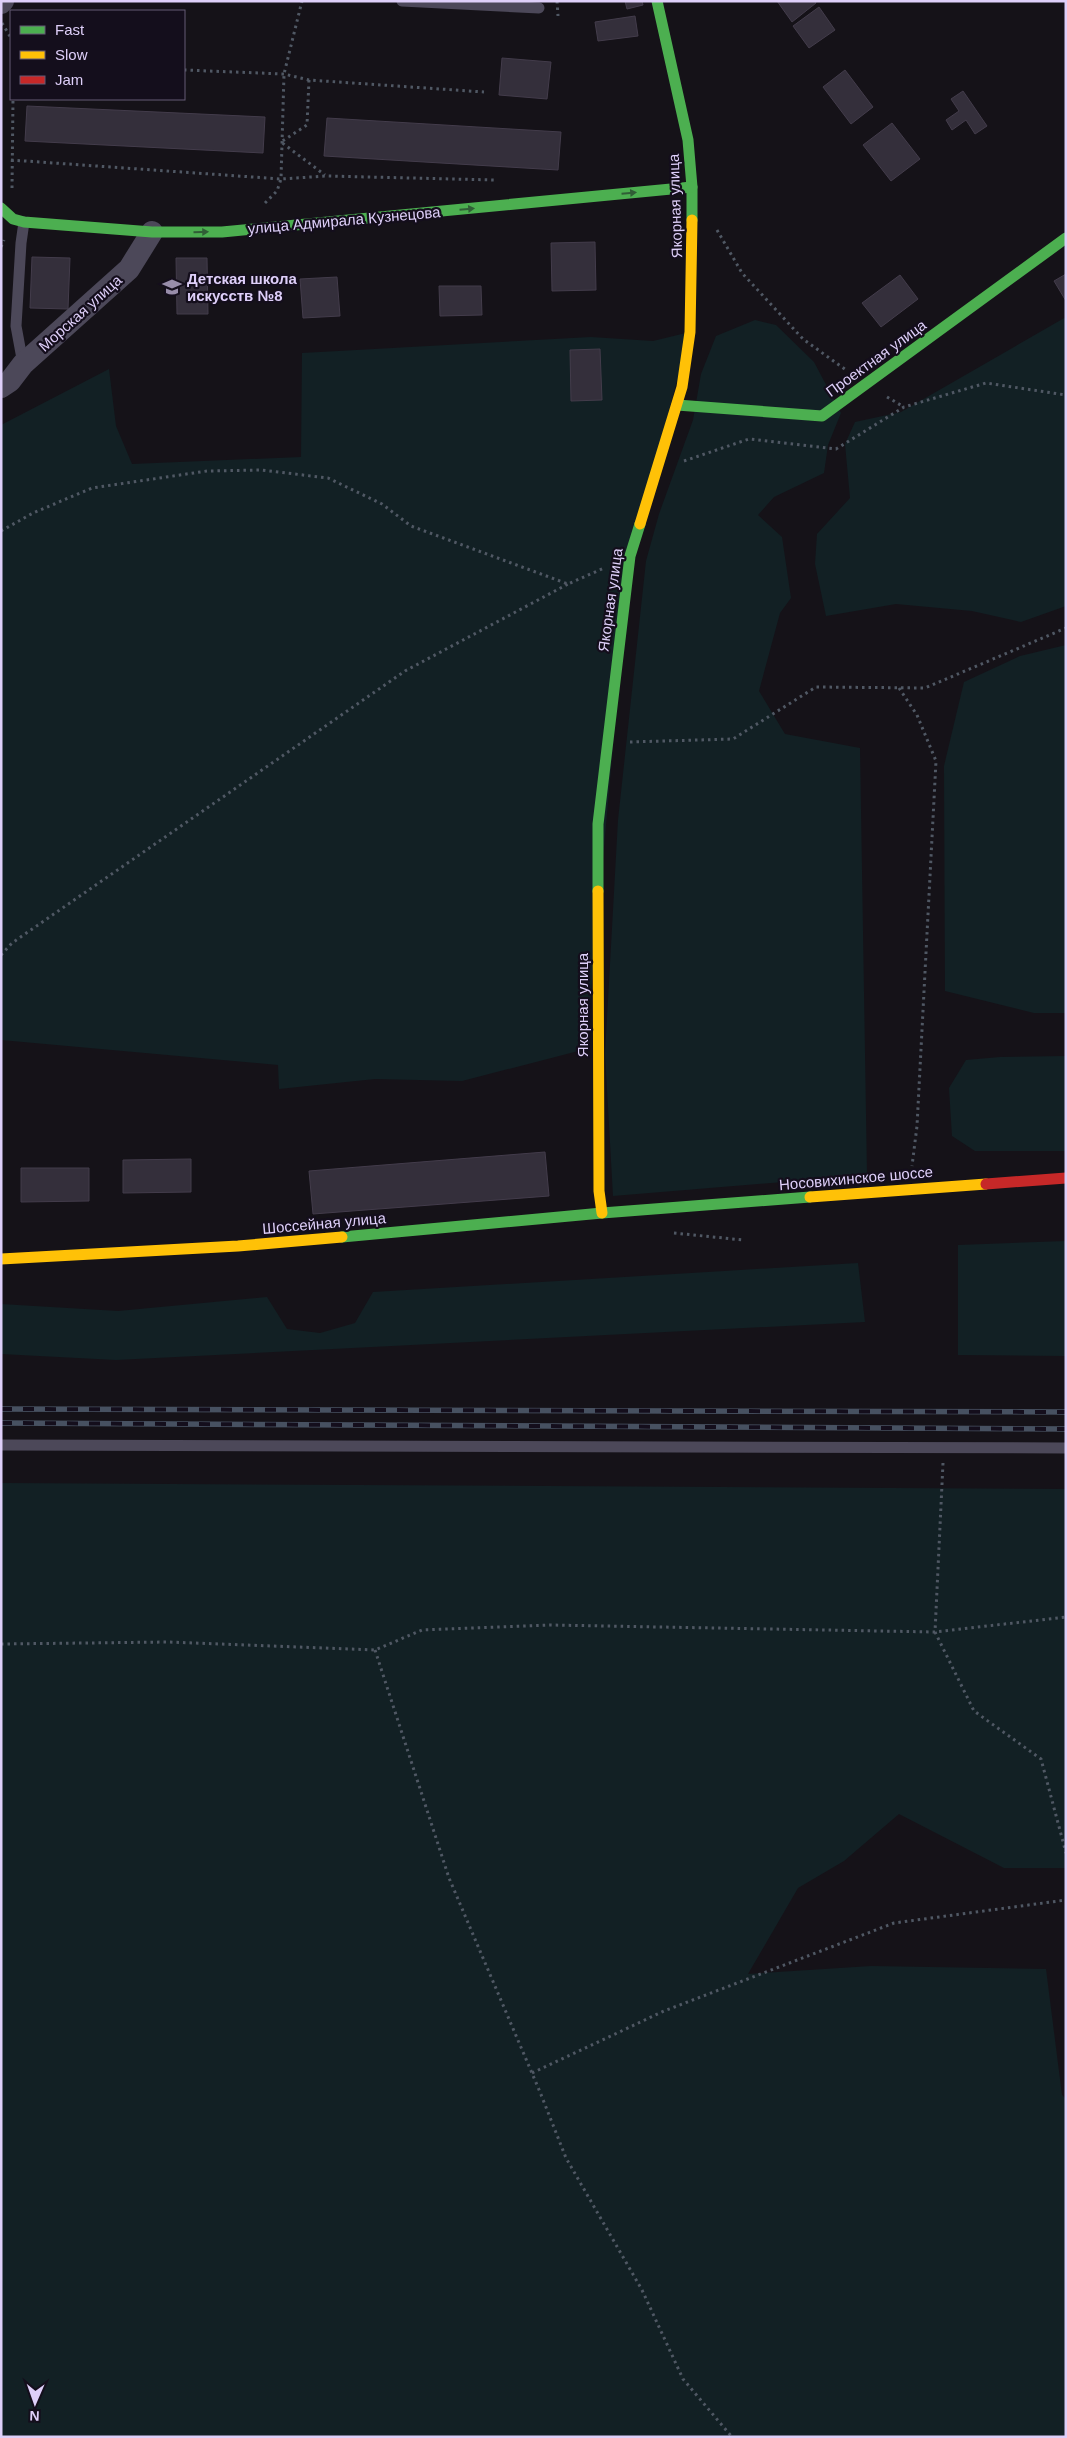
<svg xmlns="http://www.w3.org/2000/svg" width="1067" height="2438" font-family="Arial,sans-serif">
<rect width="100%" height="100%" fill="#151218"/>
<g fill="#122024">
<polygon points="1066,317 1066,606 1021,622 972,611 896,604 826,616 815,564 817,534 850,498 845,444 855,422 901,412"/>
<polygon points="755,320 776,325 814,362 841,413 828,445 824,473 774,497 758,515 782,537 791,598 780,613 759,691 785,734 860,748 867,1175 613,1196 605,1054 618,820 646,561 659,514 693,420 701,374 716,336"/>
<polygon points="690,332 630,556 586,1049 462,1081 375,1079 279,1089 278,1065 1,1040 1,425 109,369 116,426 132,464 301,457 302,353 591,337 653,341"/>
<polygon points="1066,645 1066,1013 1034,1013 945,991 944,766 964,682 1020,656"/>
<polygon points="1066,1056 1066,1151 975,1151 952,1136 949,1088 966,1060 1000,1057"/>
<polygon points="1066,1241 1066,1356 958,1355 958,1245"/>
<polygon points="858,1263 865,1322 116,1360 1,1354 1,1304 118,1311 267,1297 287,1329 320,1333 355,1323 373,1292"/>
<polygon points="1,1483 1066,1489 1066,1868 1004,1868 899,1814 844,1861 798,1888 748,1974 871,1966 1046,1969 1062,2095 1066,2099 1066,2437 1,2437"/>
</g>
<g fill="#342f3b" stroke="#433c4b">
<polygon points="625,1 642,1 643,5 627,9"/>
<polygon points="777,1 815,1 816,3 792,22"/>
<polygon points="819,7 835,30 809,48 793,26"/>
<polygon points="635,16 638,36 598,41 595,22"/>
<polygon points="502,58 551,62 547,99 499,95"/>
<polygon points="845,70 873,107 851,124 823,87"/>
<polygon points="963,91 987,126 975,134 966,120 952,130 946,120 959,111 951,99"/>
<polygon points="27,106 265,117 263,153 25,141"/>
<polygon points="327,118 561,132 558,170 324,156"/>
<polygon points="892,123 920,159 891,181 863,145"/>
<polygon points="595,242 596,290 552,291 551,243"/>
<polygon points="32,257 70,258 68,309 30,308"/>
<polygon points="176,258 207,258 208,314 177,314"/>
<polygon points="1066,274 1066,301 1054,281"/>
<polygon points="900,275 918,299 881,327 862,303"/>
<polygon points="337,277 340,316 303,318 300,279"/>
<polygon points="439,286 481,286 482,315 440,316"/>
<polygon points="600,349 602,400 571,401 570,350"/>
<polygon points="545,1152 549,1196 313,1214 309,1171"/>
<polygon points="191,1159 191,1192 123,1193 123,1160"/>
<polygon points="21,1168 89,1168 89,1201 21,1202"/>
</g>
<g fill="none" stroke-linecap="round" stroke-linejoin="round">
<g stroke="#505864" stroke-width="3" stroke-dasharray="2.5 4" stroke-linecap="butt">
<polyline points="557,1 558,16"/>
<polyline points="2,23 11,38"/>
<polyline points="184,70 284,74 309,80 484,92"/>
<polyline points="309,80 307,125 281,142 325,175"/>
<polyline points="11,160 281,179 326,176 495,180"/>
<polyline points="12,188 13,99"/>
<polyline points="265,203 277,191 281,179 284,74 302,1"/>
<polyline points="717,230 742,273 803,339 846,370"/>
<polyline points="1,247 4,240"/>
<polyline points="887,397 904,407"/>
<polyline points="684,461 749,439 836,449 904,407 986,383 1066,395"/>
<polyline points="1,531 33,513 92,488 207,471 261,470 328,478 382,504 411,526 568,584 604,568"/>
<polyline points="899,688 917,715 936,761 917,1126 912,1166"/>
<polyline points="630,742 733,739 816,687 925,688 1066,628"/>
<polyline points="1,955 12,943 405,671 568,584"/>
<polyline points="674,1233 743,1240"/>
<polyline points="943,1463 935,1632 974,1711 1041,1759 1066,1853"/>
<polyline points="1,1644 168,1642 375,1650 422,1630 550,1625 935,1632 1066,1617"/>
<polyline points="375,1650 449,1878 540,2092 566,2158 642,2290 683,2379 732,2437"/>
<polyline points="532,2073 664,2011 894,1923 1066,1900"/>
</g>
<g stroke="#4c4859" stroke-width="11">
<polyline points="402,1 539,8"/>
<polyline points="23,364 16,326 21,243 24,222"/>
<polyline points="1,1445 1066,1448"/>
</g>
<g stroke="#4c4859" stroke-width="22">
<polyline points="1,3 3,1"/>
<polyline points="1,387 10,381 23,364 129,269 152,232"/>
</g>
<g stroke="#4caf50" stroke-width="11">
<polyline points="657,1 688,140 692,187 692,220"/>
<polyline points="1,208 13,219 24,222 152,232 222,232 692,187"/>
<polyline points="677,405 822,416 1066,238"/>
<polyline points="598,891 598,824 630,556 640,524"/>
<polyline points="342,1237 602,1213 810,1197"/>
</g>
<g stroke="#ffc107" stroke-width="11">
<polyline points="640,524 682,387 690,332 692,220"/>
<polyline points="598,891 599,1191 602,1213"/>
<polyline points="810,1197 986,1184"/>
<polyline points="1,1259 238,1246 342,1237"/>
</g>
<polyline stroke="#c62828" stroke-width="11" points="986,1184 1066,1178"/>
<g stroke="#475161" stroke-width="5.5">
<g id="rail">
<polyline points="1,1409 1066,1412"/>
<polyline points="1,1423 1066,1429"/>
</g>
</g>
<use href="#rail" stroke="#140e1c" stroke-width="4" stroke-dasharray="11" stroke-linecap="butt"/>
</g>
<defs><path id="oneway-solid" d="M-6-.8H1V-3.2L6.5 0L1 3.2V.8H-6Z" transform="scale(1.25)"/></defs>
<g fill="#305e36">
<use href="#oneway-solid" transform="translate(629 193) rotate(-5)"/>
<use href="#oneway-solid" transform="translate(467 209) rotate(-5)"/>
<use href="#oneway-solid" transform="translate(201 232) rotate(-1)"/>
</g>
<defs>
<g id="school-bare" transform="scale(1.5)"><path d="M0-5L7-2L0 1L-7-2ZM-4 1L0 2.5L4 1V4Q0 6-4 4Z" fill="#988daa" stroke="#140e1c" stroke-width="2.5" paint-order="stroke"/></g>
</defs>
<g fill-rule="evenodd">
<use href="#school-bare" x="172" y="287"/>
</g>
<g text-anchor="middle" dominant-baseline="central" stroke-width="4.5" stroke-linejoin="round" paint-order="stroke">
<g font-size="15" fill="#decff9" stroke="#140e1c">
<text transform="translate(675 206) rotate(-92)">Якорная улица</text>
<text transform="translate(344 220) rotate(-5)">улица Адмирала Кузнецова</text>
<text transform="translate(80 313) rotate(-42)">Морская улица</text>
<text transform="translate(876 358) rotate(-36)">Проектная улица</text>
<text transform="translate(610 600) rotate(-82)">Якорная улица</text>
<text transform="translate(582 1005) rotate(-90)">Якорная улица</text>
<text transform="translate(856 1178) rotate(-5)">Носовихинское шоссе</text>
<text transform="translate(324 1223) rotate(-5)">Шоссейная улица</text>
</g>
<g font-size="15" font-weight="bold" fill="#decff9" stroke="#140e1c" text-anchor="start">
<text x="187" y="278">Детская школа<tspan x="187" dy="17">искусств №8</tspan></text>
</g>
</g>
<rect width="1067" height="2438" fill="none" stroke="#decff9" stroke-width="5"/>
<rect x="10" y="10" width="175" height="90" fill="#140e1c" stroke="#655b74"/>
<rect x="20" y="26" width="25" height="8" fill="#4caf50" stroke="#655b74"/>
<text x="55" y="35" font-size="15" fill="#decff9">Fast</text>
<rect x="20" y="51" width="25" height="8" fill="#ffc107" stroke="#655b74"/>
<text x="55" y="60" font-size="15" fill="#decff9">Slow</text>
<rect x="20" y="76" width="25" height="8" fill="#c62828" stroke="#655b74"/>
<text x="55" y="85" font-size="15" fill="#decff9">Jam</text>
<g transform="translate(35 2403) rotate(182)" stroke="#140e1c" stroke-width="4" paint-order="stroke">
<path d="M0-4L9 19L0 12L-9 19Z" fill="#decff9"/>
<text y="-8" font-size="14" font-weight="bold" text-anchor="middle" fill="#decff9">N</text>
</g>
</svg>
